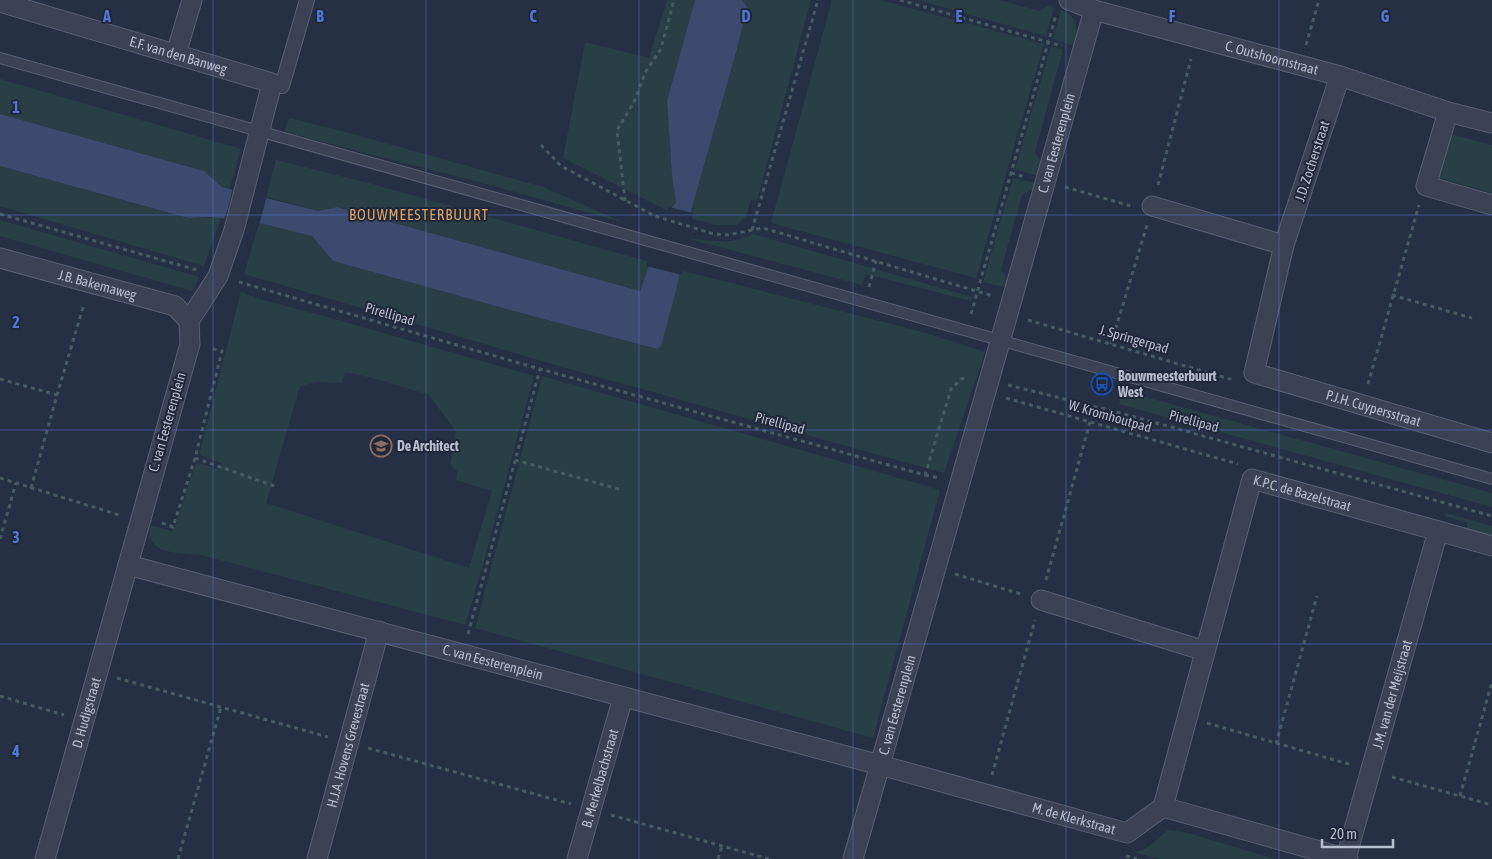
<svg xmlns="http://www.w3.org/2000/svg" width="1492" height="859" font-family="'Asap Condensed',sans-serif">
<rect width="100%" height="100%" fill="#263044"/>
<g fill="#283f45" fill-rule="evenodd">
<polygon points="667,0 695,0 667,101 672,176 676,203 668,211 563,158 585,42 649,58"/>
<polygon points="742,0 811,0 757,201 751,200 746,216 737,225 716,225 689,218 737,49 747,7"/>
<polygon points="832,0 880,0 1044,44 976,278 771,223"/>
<polygon points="918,0 1000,0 1039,11 1049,5 1054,8 1046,36"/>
<path d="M1061,10C1079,17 1078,28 1075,46L1053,39Z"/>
<polygon points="1051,46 1063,50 1035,152 1042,162 1038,176 1015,169"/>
<polygon points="0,79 241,149 230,188 222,187 204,171 0,114"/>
<polygon points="289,118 353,134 543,187 625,223 483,183 284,132"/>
<polygon points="1451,134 1492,145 1492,193 1438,178"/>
<polygon points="276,160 365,182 650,262 640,291 337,207 318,211 266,197"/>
<polygon points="0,166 188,218 221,218 204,266 0,206"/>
<polygon points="1013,178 1036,183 1035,188 1022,195 1001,270 1008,280 1007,288 983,282"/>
<polygon points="0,220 199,277 192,291 0,236"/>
<polygon points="259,223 313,236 333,261 517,312 656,349 680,270 926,333 985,352 944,473 559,366 410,322 244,274"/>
<path d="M753,234L972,297L971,301L866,274L862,285L685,238C709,240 731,246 753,234Z"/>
<path d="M241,292L263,300L320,315L534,376L481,572L465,625L201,555C182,553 142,555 151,525L171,531L175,527L196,462L220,470L222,463L199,455ZM345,372L373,378L429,395L456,432L450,465L457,471L456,480L492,491L469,568L266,503L300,386L317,382L342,383Z"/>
<polygon points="542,376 940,490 873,738 475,628"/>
<polygon points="1131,393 1492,493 1492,507 1119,404 1121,397 1129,398"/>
<polygon points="1446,513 1492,526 1492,538 1467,531 1467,523 1445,516"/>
<path d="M1168,830L1184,832L1275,859H1159L1133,852C1146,852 1158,838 1168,830Z"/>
</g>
<polygon fill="#3a4b6d" points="695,0 742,0 747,7 737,49 689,218 677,287 661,346 657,349 517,312 333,261 312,236 259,223 211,217 188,218 0,166 0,114 204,171 222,187 318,211 337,207 640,291 668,211 676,203 672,176 667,101"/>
<g fill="#263044">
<polygon points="233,187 267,195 259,226 223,221 228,209"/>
<polygon points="669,207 693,213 682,275 646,266 666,211"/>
</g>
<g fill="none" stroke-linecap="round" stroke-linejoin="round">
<g stroke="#586071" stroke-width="12">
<polyline id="service" points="0,58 1492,479"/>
</g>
<g stroke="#586071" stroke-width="16">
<polyline id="pedestrian" points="282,86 307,0"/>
</g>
<g stroke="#586071" stroke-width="21">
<g id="minor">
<path id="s1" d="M0,2L272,83L234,230L218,276L189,321L190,344L128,565L880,765L1094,10L1069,0"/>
<path id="s2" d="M1094,10L1340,76L1448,112L1492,123"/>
<polyline points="176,54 192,0"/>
<path id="s3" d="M1340,76L1284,245L1254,373L1492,443"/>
<polyline points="1448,112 1426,186 1492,205"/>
<polyline points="1152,206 1284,245"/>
<path id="s4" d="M0,258L175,306L189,321"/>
<polyline points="1041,600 1205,651"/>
<path id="s5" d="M1163,807L1252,479L1492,546"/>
<path id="s6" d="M1346,858L1438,531"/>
<path id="s7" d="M45,859L128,565"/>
<path id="s8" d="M317,859L379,631"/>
<path id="s9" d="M577,859L623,697"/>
<path id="s10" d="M853,859L880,765L1127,833L1163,807L1348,859"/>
</g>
</g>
<g stroke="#465c61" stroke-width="3" stroke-dasharray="4 4" stroke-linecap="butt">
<polyline points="900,0 1062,46"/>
<polyline points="1306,45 1319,0"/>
<polyline points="541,145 561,166 655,216 714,234 727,235 763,228 993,296"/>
<polyline points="1011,173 1025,177"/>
<polyline points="1158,185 1191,59"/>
<polyline points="1065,187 1131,206"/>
<polyline points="625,201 617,130 634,102 646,71 661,49 674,0"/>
<polyline points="0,214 197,270"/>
<polyline points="752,230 818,0"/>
<polyline points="239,282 540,369 925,475 951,389 961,379 968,377"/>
<polyline points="869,287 876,261"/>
<polyline points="1392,295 1472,318"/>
<polyline points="971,314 1056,15"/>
<polyline points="1028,320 1230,379 1234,378"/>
<polyline points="1111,344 1147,225"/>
<polyline points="0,379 57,395"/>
<polyline points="1368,384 1419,205"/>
<polyline points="1008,385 1113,411 1492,516"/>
<polyline points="1006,398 1238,464"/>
<polyline points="195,458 277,487"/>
<polyline points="515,460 622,490"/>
<polyline points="925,475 939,478"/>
<polyline points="0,478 119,515"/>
<polyline points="31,488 57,395 84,304"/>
<polyline points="162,523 173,527 195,458 222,351 210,348"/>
<polyline points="0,539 16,483"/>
<polyline points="955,574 1021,594"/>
<polyline points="1046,580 1090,422"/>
<polyline points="468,634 540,369"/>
<polyline points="117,678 328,737"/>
<polyline points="0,696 64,715"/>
<polyline points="1207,723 1352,765"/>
<polyline points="1276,744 1317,596"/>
<polyline points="368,748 571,804"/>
<polyline points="992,775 1035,620"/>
<polyline points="1392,777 1492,805"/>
<polyline points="1460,796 1492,682"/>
<polyline points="611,815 769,859"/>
<polyline points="1126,856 1137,859"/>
<polyline points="178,859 221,707"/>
<polyline points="718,859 722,846"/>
</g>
<use href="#service" stroke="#3a4253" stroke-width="10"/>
<use href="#pedestrian" stroke="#3a4253" stroke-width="14"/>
<use href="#minor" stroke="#3a4253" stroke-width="19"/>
</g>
<path fill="none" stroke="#5375d4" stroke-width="1" stroke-opacity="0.55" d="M213,0V859M426,0V859M639,0V859M853,0V859M1066,0V859M1279,0V859M0,215H1492M0,430H1492M0,644H1492"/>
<defs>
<g id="bus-ring" transform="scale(1.125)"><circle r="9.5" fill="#1f2739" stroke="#1a4fb4" stroke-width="1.5"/><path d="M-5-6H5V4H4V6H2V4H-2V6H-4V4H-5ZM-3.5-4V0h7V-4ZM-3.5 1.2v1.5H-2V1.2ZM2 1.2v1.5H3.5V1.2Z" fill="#1a4fb4"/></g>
<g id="school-ring" transform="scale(1.125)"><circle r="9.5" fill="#1f2739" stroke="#8d6e63" stroke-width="1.5"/><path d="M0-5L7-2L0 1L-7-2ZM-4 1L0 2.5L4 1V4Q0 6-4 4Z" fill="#8d6e63"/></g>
</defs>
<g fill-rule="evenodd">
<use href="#bus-ring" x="1102" y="384"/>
<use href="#school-ring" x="381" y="446"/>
</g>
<g text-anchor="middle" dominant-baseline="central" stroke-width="4" stroke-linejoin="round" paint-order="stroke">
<g font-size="14" fill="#b7becd" stroke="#1f2739">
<text stroke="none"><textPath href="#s1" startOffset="186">E.F. van den Banweg</textPath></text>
<text stroke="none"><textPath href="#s2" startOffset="184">C. Outshoornstraat</textPath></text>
<text stroke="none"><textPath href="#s1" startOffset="2215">C. van Eesterenplein</textPath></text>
<text transform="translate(1312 161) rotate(-72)">J.D. Zocherstraat</text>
<text stroke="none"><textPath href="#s4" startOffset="101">J.B. Bakemaweg</textPath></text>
<text transform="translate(390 314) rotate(16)">Pirellipad</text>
<text transform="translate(1134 339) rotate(16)">J. Springerpad</text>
<text stroke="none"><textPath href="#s3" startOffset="434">P.J.H. Cuypersstraat</textPath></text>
<text transform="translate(1110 416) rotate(16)">W. Kromhoutpad</text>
<text transform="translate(1194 421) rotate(15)">Pirellipad</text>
<text transform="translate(167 422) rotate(-74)">C. van Eesterenplein</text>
<text transform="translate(780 423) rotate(15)">Pirellipad</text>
<text stroke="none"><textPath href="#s5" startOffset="392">K.P.C. de Bazelstraat</textPath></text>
<text stroke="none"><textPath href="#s1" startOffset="1168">C. van Eesterenplein</textPath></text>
<text stroke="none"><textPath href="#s6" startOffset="170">J.M. van der Meijstraat</textPath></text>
<text stroke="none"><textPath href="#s1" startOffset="1631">C. van Eesterenplein</textPath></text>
<text stroke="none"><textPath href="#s7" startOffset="152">D. Hudigstraat</textPath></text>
<text stroke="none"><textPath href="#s8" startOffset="118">H.J.A. Hovens Grevestraat</textPath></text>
<text stroke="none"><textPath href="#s9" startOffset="84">B. Merkelbachstraat</textPath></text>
<text stroke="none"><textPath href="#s10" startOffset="299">M. de Klerkstraat</textPath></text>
</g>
<g font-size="14" font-weight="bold" fill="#b7becd" stroke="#1f2739" text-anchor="start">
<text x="1118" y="376">Bouwmeesterbuurt<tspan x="1118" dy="16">West</tspan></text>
<text x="397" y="446">De Architect</text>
</g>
<g font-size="15" letter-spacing="1" fill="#dba364" stroke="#1f2739">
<text x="419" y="214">BOUWMEESTERBUURT</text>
</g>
</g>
<g font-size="16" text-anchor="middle" font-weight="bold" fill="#5375d4" stroke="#1f2739" stroke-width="4" stroke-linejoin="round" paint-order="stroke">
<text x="107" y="22">A</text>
<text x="320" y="22">B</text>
<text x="533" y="22">C</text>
<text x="746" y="22">D</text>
<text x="959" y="22">E</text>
<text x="1172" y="22">F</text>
<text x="1385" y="22">G</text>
<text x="16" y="113">1</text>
<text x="16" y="328">2</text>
<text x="16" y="543">3</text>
<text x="16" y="757">4</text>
</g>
<path d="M1322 839v8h71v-8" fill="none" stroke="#b7becd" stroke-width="2.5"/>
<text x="1330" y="839" font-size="15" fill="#b7becd" stroke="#1f2739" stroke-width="4" paint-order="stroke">20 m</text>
</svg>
